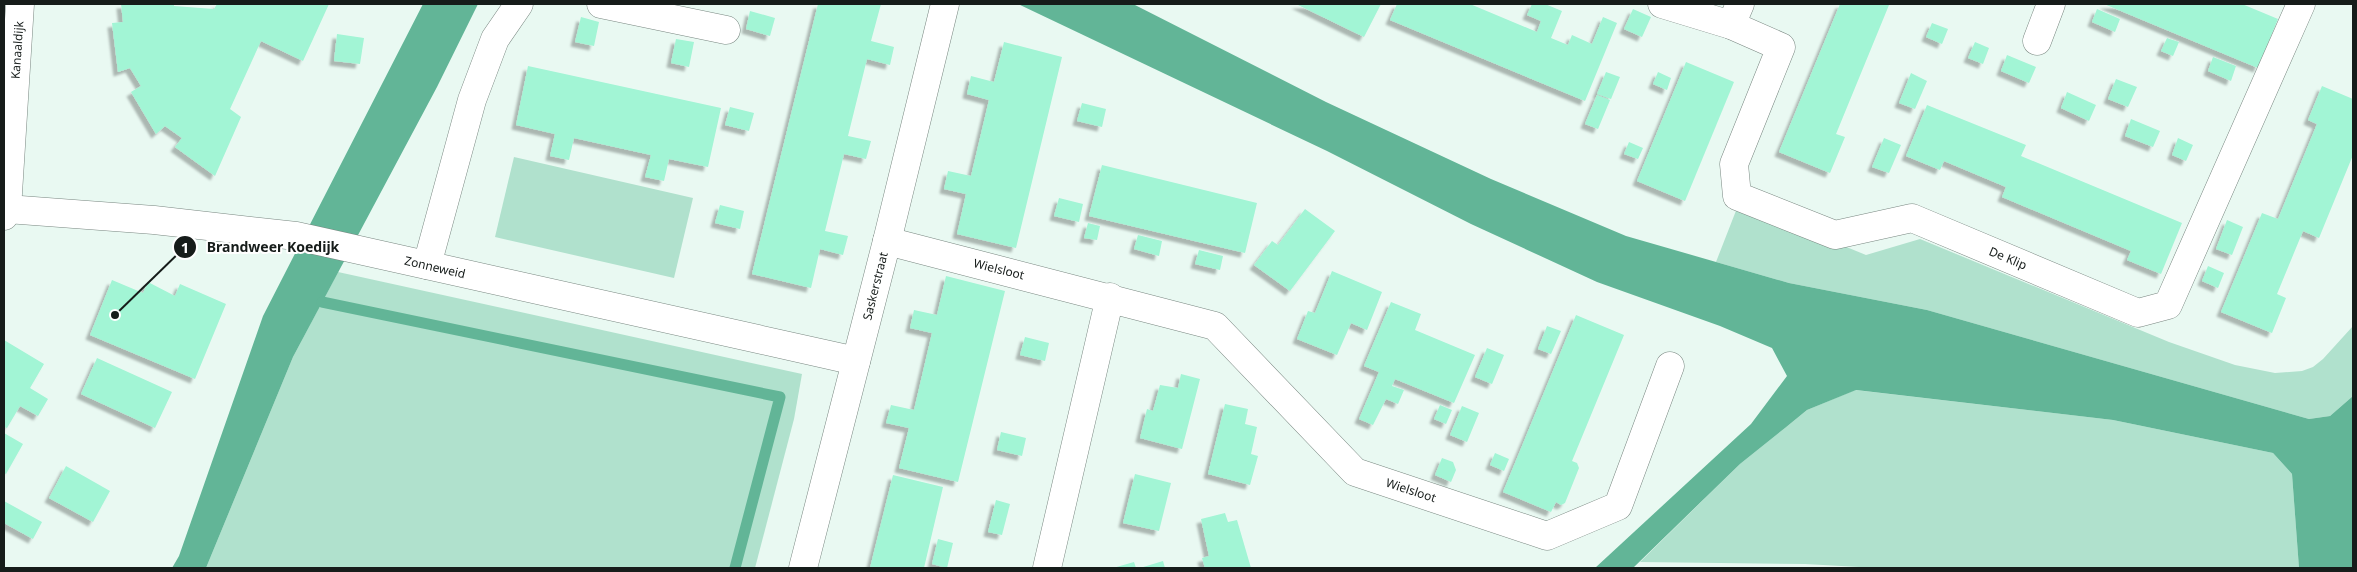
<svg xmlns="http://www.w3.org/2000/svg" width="2357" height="572" font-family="'Noto Sans',sans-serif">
<defs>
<filter id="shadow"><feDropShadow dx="-4.5" dy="4.5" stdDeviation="1" flood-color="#0004"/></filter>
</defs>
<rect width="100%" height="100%" fill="#e9f9f2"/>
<g fill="#b0e1cd">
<polygon points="514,157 693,198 674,278 495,237"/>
<polygon points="1739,203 1866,255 1920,239 2169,342 2235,365 2275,373 2302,371 2313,367 2323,359 2353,326 2353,396 2330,416 2309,419 1927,310 1789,283 1716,262"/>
<polygon points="338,272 802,374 794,419 755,568 206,568 293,357"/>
<polygon points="1855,390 2113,420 2273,453 2292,474 2299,568 1877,568 1805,564 1640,562 1740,464 1785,428 1807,410"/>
</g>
<g fill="#62b597">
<polygon points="423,4 478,4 437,87 293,357 206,568 172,568 179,556 263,316"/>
<polygon points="1018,4 1133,4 1326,102 1491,179 1626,236 1789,283 1927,310 2309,419 2330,416 2353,396 2353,568 2299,568 2292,474 2273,453 2113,420 1856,390 1807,410 1785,428 1740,464 1633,568 1595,568 1751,424 1787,376 1772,348 1720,326 1597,282 1471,224 1327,151"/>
</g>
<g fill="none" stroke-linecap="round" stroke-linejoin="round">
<polyline stroke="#62b597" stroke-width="11" points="322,302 780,397 735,568"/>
</g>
<g fill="#a2f5d5" filter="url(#shadow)">
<polygon points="121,4 174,4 174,6 214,9 217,4 329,4 303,61 261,41 230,109 241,117 215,176 175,147 182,138 165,126 156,134 131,92 141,86 130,68 118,72 112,23 123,22"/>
<polygon points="818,4 881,4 871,41 894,47 890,65 867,59 848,136 871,141 866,159 844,154 825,231 848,236 843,255 820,249 811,288 752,274"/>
<polygon points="1296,4 1381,4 1364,37"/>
<polygon points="1397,4 1470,4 1537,32 1541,21 1527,15 1532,4 1545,4 1562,11 1551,38 1568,45 1572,35 1592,44 1603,17 1617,23 1585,101 1390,20"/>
<polygon points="1840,4 1889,5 1836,134 1845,137 1830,173 1779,152"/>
<polygon points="2104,4 2242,4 2278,19 2258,68"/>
<polygon points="1633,9 1651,17 1642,37 1624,29"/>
<polygon points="2097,9 2120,19 2115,32 2092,22"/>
<polygon points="750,11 775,18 770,36 746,29"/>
<polygon points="581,17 599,22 594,46 575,42"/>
<polygon points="1932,23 1948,29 1942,44 1926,37"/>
<polygon points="337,34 364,38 360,64 334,61"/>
<polygon points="2167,38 2179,42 2173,56 2161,51"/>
<polygon points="676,39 694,42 689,67 671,63"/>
<polygon points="1004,42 1062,57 1016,248 957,234 966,194 944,189 948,171 971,176 989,100 967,94 971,76 994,82"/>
<polygon points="1975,42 1989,48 1983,64 1968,58"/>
<polygon points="2007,55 2036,67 2029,83 2001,71"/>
<polygon points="2213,57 2236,66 2231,81 2208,71"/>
<polygon points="1686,62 1734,82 1685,201 1637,181"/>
<polygon points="528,66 721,108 708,167 669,159 664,181 645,177 651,155 574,138 569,160 550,156 555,134 516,125"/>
<polygon points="1606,72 1620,77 1611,99 1597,94"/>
<polygon points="1658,72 1671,78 1667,90 1653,84"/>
<polygon points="1911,73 1927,81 1915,109 1899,103"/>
<polygon points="2116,79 2137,87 2128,107 2108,99"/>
<polygon points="2322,86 2353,99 2353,155 2319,238 2303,231 2277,294 2286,298 2272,333 2221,312 2262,213 2278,219 2317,124 2308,120"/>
<polygon points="2067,92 2096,105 2089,121 2061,108"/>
<polygon points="1597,95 1610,100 1598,129 1585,124"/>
<polygon points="1082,103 1106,109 1102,127 1077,121"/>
<polygon points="1927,105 2026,145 2021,156 2182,223 2161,274 2127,260 2131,251 2002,197 2006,187 1944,161 1940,170 1906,156"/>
<polygon points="730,107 754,113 749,131 725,125"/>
<polygon points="2131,119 2160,131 2153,147 2125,136"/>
<polygon points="1884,138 1901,145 1889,173 1872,167"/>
<polygon points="2178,138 2193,145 2186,161 2172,155"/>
<polygon points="1629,142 1643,148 1638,159 1624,154"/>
<polygon points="1102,165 1257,203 1245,253 1089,216"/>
<polygon points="1059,198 1083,204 1079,222 1054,216"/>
<polygon points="720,205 744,211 740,229 715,223"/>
<polygon points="1305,209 1335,231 1290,291 1254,265 1272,241 1278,245"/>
<polygon points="2227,220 2243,227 2232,255 2216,249"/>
<polygon points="1088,223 1100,226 1097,240 1084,238"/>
<polygon points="1138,235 1162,241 1159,256 1134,249"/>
<polygon points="1199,250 1223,256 1220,270 1195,264"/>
<polygon points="2208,266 2224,273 2218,288 2202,281"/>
<polygon points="1332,271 1382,292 1367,330 1351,323 1337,355 1297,339 1308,311 1315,313"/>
<polygon points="946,276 1005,291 958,482 899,468 909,428 886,423 891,405 914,410 932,333 910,328 914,310 937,315"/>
<polygon points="112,280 143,293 148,282 175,296 180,284 226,304 195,379 90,335"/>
<polygon points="1391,302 1421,314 1415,330 1475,355 1454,403 1395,379 1392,386 1404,390 1398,404 1386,399 1373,425 1359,419 1379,372 1364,366"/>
<polygon points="1576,315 1624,335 1572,461 1577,463 1579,468 1565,503 1561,505 1556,502 1551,512 1503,492"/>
<polygon points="1547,326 1561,331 1551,354 1538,349"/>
<polygon points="1025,337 1049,343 1045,361 1020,355"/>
<polygon points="4,340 44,364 30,388 48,399 38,416 20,406 7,428 4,427"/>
<polygon points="1487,348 1504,355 1492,384 1475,377"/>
<polygon points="97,358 172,392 155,428 81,394"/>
<polygon points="1181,374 1200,379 1182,449 1140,438 1147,409 1153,411 1160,385 1178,388"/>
<polygon points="1225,404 1248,409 1245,424 1257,427 1251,454 1258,456 1250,485 1208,474"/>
<polygon points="1440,405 1452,410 1446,424 1434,419"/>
<polygon points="1462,406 1479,413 1467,442 1450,435"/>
<polygon points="1001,432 1026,438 1022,456 997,450"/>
<polygon points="4,433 23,444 6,474 4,473"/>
<polygon points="1495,453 1509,459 1504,471 1490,465"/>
<polygon points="1442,458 1453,462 1456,470 1451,482 1435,475"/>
<polygon points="66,466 110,491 93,522 49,498"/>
<polygon points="1135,474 1171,483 1159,531 1123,523"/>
<polygon points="893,475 943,487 924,568 870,568"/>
<polygon points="996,500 1010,504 1002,535 988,532"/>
<polygon points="4,501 42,522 33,539 4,523"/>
<polygon points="1225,513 1228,522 1237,520 1251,568 1205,568 1202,558 1209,556 1201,519"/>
<polygon points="938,539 953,543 947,568 932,564"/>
<polygon points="1163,561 1165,568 1140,568"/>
<polygon points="1134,562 1136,568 1113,568"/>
</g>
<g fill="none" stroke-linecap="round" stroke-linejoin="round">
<g stroke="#798781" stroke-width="29">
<g id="minor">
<polyline points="601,4 726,30"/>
<polyline points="1662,4 1731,25 1781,47 1734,164 1737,196 1835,235 1912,218 2138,313 2168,305 2301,4"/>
<polyline points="1731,25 1740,4"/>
<polyline points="2037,41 2051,4"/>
<polyline points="7,209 154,220 296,236 856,361"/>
<polyline points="4,216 7,209 20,4"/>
<polyline points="887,241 1215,326 1355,472 1547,536 1618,506 1670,366"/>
<polyline points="427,265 472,100 495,39 519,4"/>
<polyline points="803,568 887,241 945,4"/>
<polyline points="1047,568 1110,297"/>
</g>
</g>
<use href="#minor" stroke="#fff" stroke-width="28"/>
</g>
<g text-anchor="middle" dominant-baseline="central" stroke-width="4" stroke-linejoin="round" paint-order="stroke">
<g font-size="12" fill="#161c1a" stroke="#fff">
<text transform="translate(17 50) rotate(-86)">Kanaaldijk</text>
<text transform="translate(2008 258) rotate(23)">De Klip</text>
<text transform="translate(435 267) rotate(13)">Zonneweid</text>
<text transform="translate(999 269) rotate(14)">Wielsloot</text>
<text transform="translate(875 286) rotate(-76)">Saskerstraat</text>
<text transform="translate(1411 490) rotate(18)">Wielsloot</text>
</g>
</g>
<path fill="none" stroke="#161c1a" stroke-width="2" d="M115 315L185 247"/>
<g fill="#161c1a" stroke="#fff" stroke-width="2">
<circle cx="115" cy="315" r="5"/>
<circle cx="185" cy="247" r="12"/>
</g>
<g font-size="15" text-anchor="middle" font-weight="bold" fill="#fff">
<text x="185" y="253">1</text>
</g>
<g font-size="14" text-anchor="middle" font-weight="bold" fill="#161c1a" stroke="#fff" stroke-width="4" stroke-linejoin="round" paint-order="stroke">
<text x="273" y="252">Brandweer Koedijk</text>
</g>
<rect width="2357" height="572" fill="none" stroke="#161c1a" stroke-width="10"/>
</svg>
